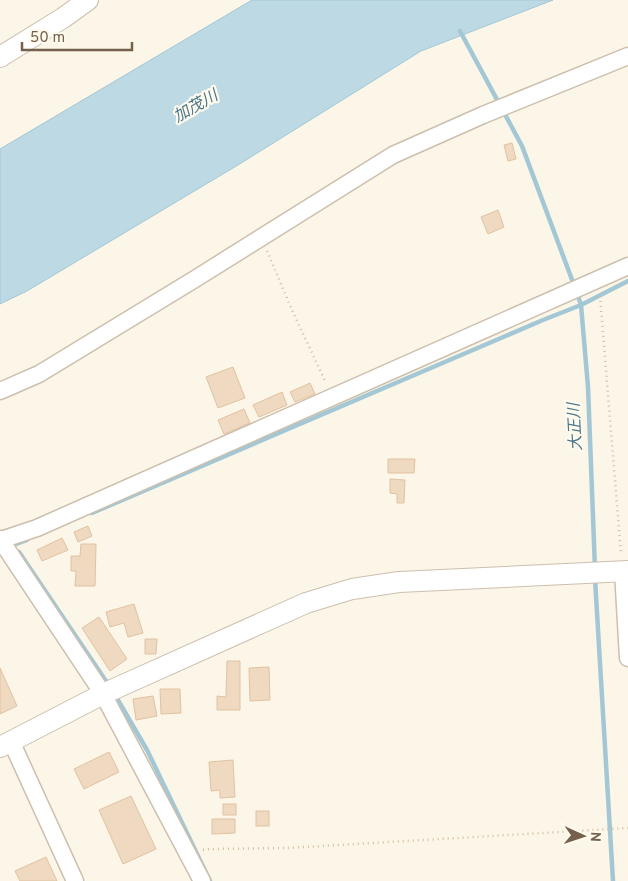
<svg xmlns="http://www.w3.org/2000/svg" width="628" height="881" font-family="Overpass,'Noto Sans JP',sans-serif">
<rect width="100%" height="100%" fill="#fbf6e7"/>
<polygon fill="#bcd9e4" stroke="#a3c7d5" points="252,0 553,0 421,51 238,165 27,291 0,304 0,149"/>
<g fill="none" stroke-linecap="round" stroke-linejoin="round">
<g stroke="#a3c7d5" stroke-width="4.5">
<polyline points="460,31 522,146 574,285"/>
<polyline points="577,293 581,305 588,387 595,569"/>
<polyline points="92,513 543,320 581,305 628,281"/>
<polyline points="8,547 27,540"/>
<polyline points="19,552 110,687"/>
<polyline points="595,579 613,881"/>
<polyline points="115,695 147,750 210,881"/>
</g>
</g>
<g fill="#efd9c0" stroke="#e1c2a1">
<polygon points="512,143 516,159 508,161 504,145"/>
<polygon points="498,210 504,227 488,234 481,217"/>
<polygon points="233,367 245,398 218,408 206,377"/>
<polygon points="310,383 315,394 295,402 290,392"/>
<polygon points="282,392 287,405 259,417 253,405"/>
<polygon points="244,409 250,423 224,434 218,420"/>
<polygon points="388,459 415,459 414,473 388,473"/>
<polygon points="390,479 405,480 404,503 397,503 397,494 390,493"/>
<polygon points="88,526 92,536 78,542 74,532"/>
<polygon points="62,538 68,550 42,561 37,550"/>
<polygon points="81,544 96,544 95,586 75,586 76,571 71,571 71,556 80,556"/>
<polygon points="134,604 143,633 128,637 124,623 110,627 106,612"/>
<polygon points="99,617 127,659 110,671 82,628"/>
<polygon points="145,639 157,639 156,654 145,654"/>
<polygon points="227,661 240,661 240,710 217,710 217,696 226,697"/>
<polygon points="269,667 270,700 250,701 249,668"/>
<polygon points="0,668 17,706 0,714"/>
<polygon points="160,689 180,689 181,713 161,714"/>
<polygon points="153,696 157,716 136,720 133,699"/>
<polygon points="109,752 119,772 84,789 74,769"/>
<polygon points="233,760 235,797 220,798 220,790 211,791 209,762"/>
<polygon points="131,796 156,849 123,864 99,810"/>
<rect x="223" y="804" width="13" height="11"/>
<rect x="256" y="811" width="13" height="15"/>
<polygon points="212,819 235,819 235,833 212,834"/>
<polygon points="46,857 57,881 20,881 15,871"/>
</g>
<g fill="none" stroke-linecap="round" stroke-linejoin="round">
<g stroke="#cdbfad" stroke-width="19">
<g id="minor">
<polyline points="0,391 39,374 195,279 393,155 483,115 628,56"/>
<polyline points="0,539 103,694 202,881"/>
<polyline points="1,540 37,528 628,266"/>
<polyline points="623,571 628,658"/>
<polyline points="11,741 75,881"/>
</g>
</g>
<g stroke="#cdbfad" stroke-width="22">
<g id="tertiary">
<polyline points="0,57 63,18 88,0"/>
<polyline points="0,747 103,694 306,603 352,589 399,582 628,571"/>
</g>
</g>
<g stroke="#d4bda3" stroke-width="2.5" stroke-dasharray="1 4" stroke-linecap="butt">
<polyline points="267,251 292,310 326,383"/>
<polyline points="600,296 621,554"/>
<polyline points="203,850 210,849 287,848 628,828"/>
</g>
<use href="#minor" stroke="#fff" stroke-width="16"/>
<use href="#tertiary" stroke="#fff" stroke-width="20"/>
</g>
<g text-anchor="middle" dominant-baseline="central" stroke-width="4.5" stroke-linejoin="round" paint-order="stroke">
<g font-size="16" font-style="italic" fill="#4b788c" stroke="#fefaed">
<text transform="translate(196 107) rotate(-30)">加茂川</text>
<text transform="translate(576 427) rotate(-93)">大正川</text>
</g>
</g>
<g transform="translate(583 836) rotate(93)" stroke="#fefaed" stroke-width="4" paint-order="stroke">
<path d="M0-4L9 19L0 12L-9 19Z" fill="#74604c"/>
<text y="-8" font-size="14" font-weight="bold" text-anchor="middle" fill="#74604c">N</text>
</g>
<path d="M22 42v8h110v-8" fill="none" stroke="#74604c" stroke-width="2.5"/>
<text x="30" y="42" font-size="15" fill="#74604c" stroke="#fefaed" stroke-width="4" paint-order="stroke">50 m</text>
</svg>
